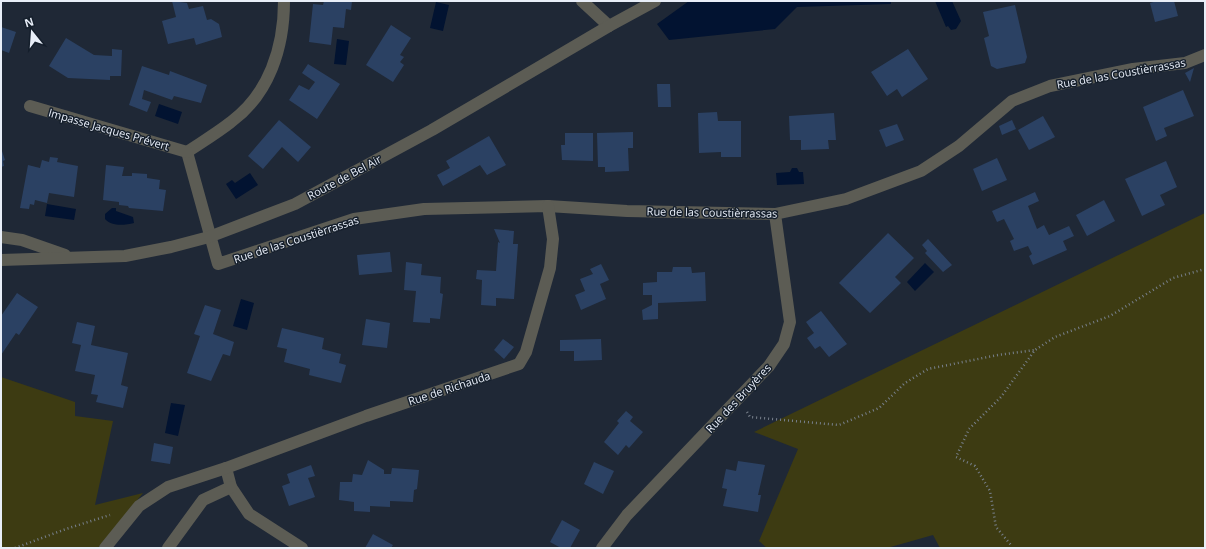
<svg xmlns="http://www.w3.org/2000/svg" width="1206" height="549" font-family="'Open Sans',sans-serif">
<rect width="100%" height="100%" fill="#1f2836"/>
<g fill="#3d3b12">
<polygon points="1205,213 1205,548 940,548 933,535 887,548 767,548 759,541 798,449 754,432"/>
<polygon points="1,377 75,402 75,416 113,421 95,505 143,493 98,548 1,548"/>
</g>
<g fill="#021331">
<polygon points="689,1 891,1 891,4 797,7 775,29 669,40 657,24"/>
<polygon points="935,1 952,1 961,21 956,29 951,30 948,26 946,27"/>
<polygon points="436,2 449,5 443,31 430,28"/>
<polygon points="337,39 349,41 346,65 334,64"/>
<polygon points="159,104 182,112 178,124 155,116"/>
<polygon points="792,168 797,168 799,172 803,172 804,184 777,185 776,173 790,172"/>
<polygon points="250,173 258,185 236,199 226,184 232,180 235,183"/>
<polygon points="47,204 76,209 74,220 45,216"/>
<path d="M112,208H116V211L133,217L134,223C125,225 112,227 105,219V214Z"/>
<polygon points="925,263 934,272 915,291 907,282"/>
<polygon points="241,299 254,303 247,330 233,326"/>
<polygon points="171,403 185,405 178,436 165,433"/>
</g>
<g fill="#2b4163">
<polygon points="172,1 187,3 189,9 203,6 207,20 211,19 219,24 222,37 196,45 194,38 168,44 162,21 176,17"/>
<polygon points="324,1 352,1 351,10 346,9 344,28 333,27 331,45 309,42 313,4 323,5"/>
<polygon points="1157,1 1174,1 1178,16 1155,22 1150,3"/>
<polygon points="1015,5 1027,57 1025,63 997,69 991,66 984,38 989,36 983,12"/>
<polygon points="391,25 411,38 400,55 404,57 400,62 404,65 393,82 366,65"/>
<polygon points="1,27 16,32 9,53 1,50"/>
<polygon points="66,38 94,55 112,56 112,49 122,50 121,76 110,76 110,80 68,78 49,66"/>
<polygon points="908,49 928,79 902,97 897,89 887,96 871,72"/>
<polygon points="308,64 340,84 317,119 289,100 299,85 309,90 315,82 302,73"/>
<polygon points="142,66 169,75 170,71 207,85 201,103 174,96 172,100 144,90 142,99 151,102 147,112 129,105"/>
<polygon points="1194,68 1190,82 1185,73"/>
<polygon points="657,84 670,84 671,107 658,107"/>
<polygon points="1183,90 1194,116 1164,128 1167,136 1156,141 1143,107"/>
<polygon points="717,112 718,121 741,121 741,157 721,157 721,152 699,153 698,113"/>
<polygon points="834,113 836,140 828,140 829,149 801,150 801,140 790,140 789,116"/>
<polygon points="1043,116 1055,137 1029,150 1018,130"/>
<polygon points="279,120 311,147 298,162 282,147 263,169 248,156"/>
<polygon points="1012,120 1016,129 1002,135 999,126"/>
<polygon points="897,124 904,140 886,147 879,130"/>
<polygon points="633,132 633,148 628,148 629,171 605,172 605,167 598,167 597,133"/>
<polygon points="565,133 593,133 593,161 562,160 561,145 565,145"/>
<polygon points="489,136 506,165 487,175 480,165 443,186 437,175 450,168 446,161"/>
<polygon points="1,148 5,160 3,161 4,166 1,167"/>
<polygon points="50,157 58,158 57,162 78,166 74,197 49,193 47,203 35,200 34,205 30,204 29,209 20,208 28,165 40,168 42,160 49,162"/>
<polygon points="997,158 1007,180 982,191 973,169"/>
<polygon points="1166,161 1177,187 1160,195 1165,205 1142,216 1125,179"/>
<polygon points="106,165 124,167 122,176 132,176 132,173 147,174 147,178 160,180 159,189 166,190 163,211 129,208 128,206 119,205 119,202 103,200"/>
<polygon points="1035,192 1039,201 1028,206 1037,229 1044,225 1049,235 1069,226 1074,236 1063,241 1067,250 1033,265 1029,256 1032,254 1028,246 1014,251 1010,241 1014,239 1004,219 997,222 992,211"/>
<polygon points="1104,200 1115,221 1087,236 1076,215"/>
<polygon points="494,229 514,231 513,244 518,244 514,299 496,298 496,306 481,305 482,280 476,279 477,270 496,271 498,242 500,243"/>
<polygon points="888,233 914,258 895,277 901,283 870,313 839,283"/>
<polygon points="928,239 952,265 943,272 925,253 927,251 922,245"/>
<polygon points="390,252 392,272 359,275 357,255"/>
<polygon points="406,262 422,264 421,275 441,277 440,293 443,294 440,319 430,318 430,323 413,322 416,291 404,290"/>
<polygon points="601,264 609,280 600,284 606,299 581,310 575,295 585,291 580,279 593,274 590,269"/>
<polygon points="673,267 691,267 692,273 705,272 706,301 658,303 658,319 643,320 642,310 652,305 652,295 643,295 643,283 657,282 657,272 672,272"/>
<polygon points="17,293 38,307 19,335 16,333 1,355 1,316"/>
<polygon points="205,305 221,310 213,334 234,342 230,356 223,354 211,381 187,373 200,336 194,334"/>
<polygon points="821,311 847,344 829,357 820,346 815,349 807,338 814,333 806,322"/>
<polygon points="366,319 390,323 387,348 362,345"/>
<polygon points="77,322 95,326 91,345 128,353 121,385 128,387 123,408 96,402 98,395 91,394 95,375 75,371 81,345 72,343"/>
<polygon points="282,328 324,338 322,349 341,354 339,363 346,365 341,383 309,375 310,369 284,362 287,349 277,347"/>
<polygon points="503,339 514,347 504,359 494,350"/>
<polygon points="601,339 602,360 574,361 574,351 560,351 560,340"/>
<polygon points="626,411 633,417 630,421 643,432 629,448 626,445 618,455 604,442 619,423 617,421"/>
<polygon points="154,443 173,447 170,464 151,461"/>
<polygon points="368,460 384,470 384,474 391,474 392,468 419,470 417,489 414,490 413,502 390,501 390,507 370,506 370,512 354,511 354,502 339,500 340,482 352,482 353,474 362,475"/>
<polygon points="738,461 765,465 758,495 761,495 758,512 723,506 727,489 722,488 726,469 736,471"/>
<polygon points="594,462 614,471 603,494 584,484"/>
<polygon points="311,465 315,476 308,478 315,497 289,506 282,486 290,483 287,474"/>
<polygon points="562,520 580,530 570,548 561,548 550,542"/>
<polygon points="373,534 393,545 391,548 365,548"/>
</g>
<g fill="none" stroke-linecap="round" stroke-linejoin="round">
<g stroke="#78808c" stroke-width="2.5" stroke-dasharray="1 3" stroke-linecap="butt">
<polyline points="747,412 750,417 839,425 879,408 905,383 928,369 998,355 1035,350"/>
<polyline points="15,548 66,529 110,515"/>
<polyline points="1011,548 1011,545 996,527 990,491 975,466 956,457 969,429 1001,397 1035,350 1055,337 1110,316 1173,278 1205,269"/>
</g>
<g stroke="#5c5c54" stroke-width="12">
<path d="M284,1C284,48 269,94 231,122C217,133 202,142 187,152L218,264L354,219L424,209L548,206L627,211L775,214L846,199L921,171L959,146L1012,101L1050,86L1133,69L1185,63L1205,55"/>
<polyline points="582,1 609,26"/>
<polyline points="30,106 187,152"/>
<polyline points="1,237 22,240 65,255"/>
<polyline points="1,260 125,256 171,247 209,237 295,204 432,130 609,26 655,1"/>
<polyline points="226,468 231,487 249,514 302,548"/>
<polyline points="105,548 139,506 168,487 226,468 366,416 519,364 526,352 550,268 553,239 548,206"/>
<polyline points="168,548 203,500 231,487"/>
<polyline points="602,548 627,515 769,366 784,344 790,322 775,214"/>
</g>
</g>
<g text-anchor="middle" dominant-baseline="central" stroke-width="3" stroke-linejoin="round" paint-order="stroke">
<g font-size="11" fill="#e8eef8" stroke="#151f2c">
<text transform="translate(1121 73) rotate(-10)">Rue de las Coustièrrassas</text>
<text transform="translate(109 129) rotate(16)">Impasse Jacques Prévert</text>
<text transform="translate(344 177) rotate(-28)">Route de Bel Air</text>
<text transform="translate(712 212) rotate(1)">Rue de las Coustièrrassas</text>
<text transform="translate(296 239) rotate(-18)">Rue de las Coustièrrassas</text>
<text transform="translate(449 388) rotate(-18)">Rue de Richauda</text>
<text transform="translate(738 398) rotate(-47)">Rue des Bruyères</text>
</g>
</g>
<rect width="1206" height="549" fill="none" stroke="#e8eef8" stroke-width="4"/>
<g transform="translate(32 32) rotate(343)" stroke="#151f2c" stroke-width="3" paint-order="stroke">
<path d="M0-3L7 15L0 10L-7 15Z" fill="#e8eef8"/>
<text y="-6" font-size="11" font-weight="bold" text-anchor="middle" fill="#e8eef8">N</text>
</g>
</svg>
